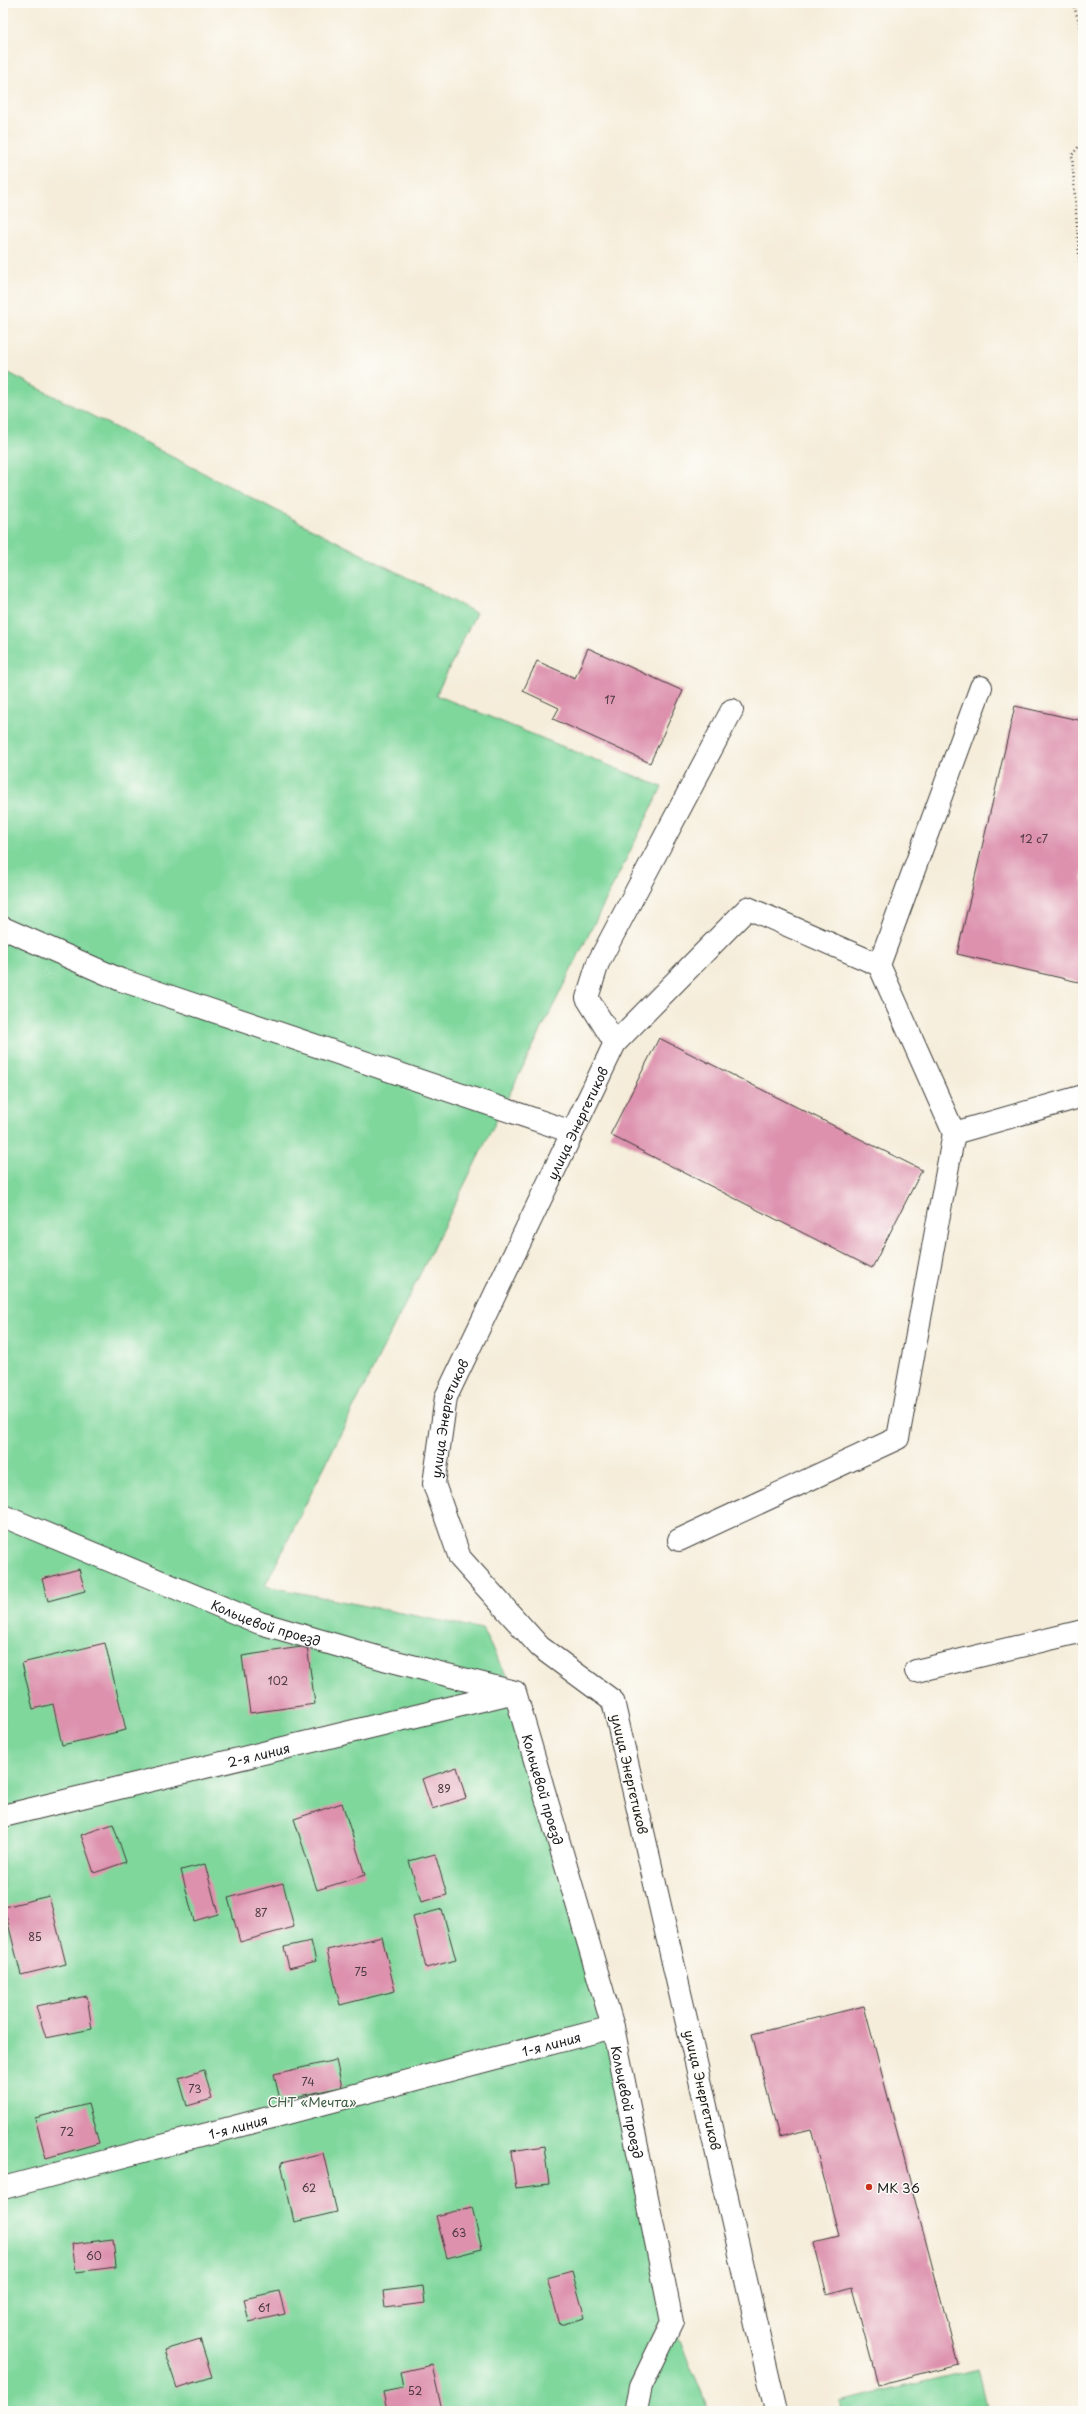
<svg xmlns="http://www.w3.org/2000/svg" width="1086" height="2414" font-family="'Playpen Sans',sans-serif">
<rect width="100%" height="100%" fill="#fdfcf7"/>
<filter id="ink" filterUnits="userSpaceOnUse"><feTurbulence type="fractalNoise" baseFrequency=".025" numOctaves="2"/><feDisplacementMap in="SourceGraphic" scale="8" xChannelSelector="R" yChannelSelector="G"/><feConvolveMatrix kernelMatrix="1 2 1 2 8 2 1 2 1" color-interpolation-filters="sRGB"/></filter>
<filter id="wash" filterUnits="userSpaceOnUse"><feTurbulence type="fractalNoise" baseFrequency=".012" numOctaves="4" result="noise"/><feDisplacementMap in="SourceGraphic" scale="16" xChannelSelector="R" yChannelSelector="G"/><feGaussianBlur stdDeviation="0.9" result="paint"/><feColorMatrix in="noise" values="0 0 0 0 0 0 0 0 0 0 0 0 0 0 0 0 0 1.4 0 .05"/><feComposite in="paint" operator="in"/></filter>
<g filter="url(#wash)">
<rect width="100%" height="100%" fill="#f5edda"/>
<g fill="#7fd79c" stroke="#4e7a5c">
<polygon points="3,370 476,613 436,695 662,787 265,1586 482,1629 515,1692 613,2027 672,2322 709,2411 3,2411"/>
<polygon points="978,2369 988,2411 842,2411 840,2402"/>
</g>
<g id="blocks">
<g fill="#dd91ad">
<polygon points="588,648 683,691 650,763 553,719 559,708 523,691 537,661 575,678"/>
<polygon points="1015,706 1083,721 1083,983 957,954"/>
<polygon points="659,1038 922,1170 872,1268 610,1135"/>
<polygon points="79,1569 85,1591 48,1601 42,1579"/>
<polygon points="105,1643 126,1730 62,1745 53,1704 33,1709 22,1663"/>
<polygon points="307,1646 315,1704 250,1713 242,1656"/>
<polygon points="457,1767 466,1798 432,1809 422,1779"/>
<polygon points="342,1803 365,1875 317,1890 294,1819"/>
<polygon points="113,1824 126,1862 94,1873 81,1835"/>
<polygon points="435,1854 447,1895 421,1902 409,1861"/>
<polygon points="205,1864 218,1914 194,1921 181,1870"/>
<polygon points="283,1883 294,1927 240,1942 228,1898"/>
<polygon points="49,1896 66,1964 21,1975 4,1907"/>
<polygon points="442,1909 456,1960 426,1968 413,1917"/>
<polygon points="382,1937 395,1991 340,2005 327,1950"/>
<polygon points="311,1941 316,1961 289,1968 284,1947"/>
<polygon points="87,1996 92,2029 46,2038 36,2006"/>
<polygon points="864,2006 958,2364 878,2385 852,2288 827,2295 814,2242 839,2236 811,2129 779,2137 752,2034"/>
<polygon points="336,2060 342,2087 280,2100 274,2074"/>
<polygon points="204,2070 212,2099 187,2106 179,2078"/>
<polygon points="88,2104 99,2143 46,2158 35,2118"/>
<polygon points="544,2146 549,2184 516,2188 511,2151"/>
<polygon points="323,2153 337,2212 294,2222 281,2163"/>
<polygon points="472,2207 482,2249 447,2258 436,2216"/>
<polygon points="113,2239 116,2267 76,2272 72,2244"/>
<polygon points="572,2271 585,2318 560,2325 547,2278"/>
<polygon points="423,2286 425,2303 385,2308 383,2291"/>
<polygon points="279,2291 285,2314 249,2322 244,2299"/>
<polygon points="200,2339 212,2377 177,2388 164,2350"/>
<polygon points="432,2365 442,2411 387,2411 383,2392 403,2388 400,2372"/>
</g>
</g>
</g>
<g filter="url(#ink)">
<use href="#blocks" fill-opacity="0" stroke="#3d3b38" stroke-width="1"/>
<g fill="none" stroke-linecap="round" stroke-linejoin="round">
<g stroke="#3d3b38" stroke-width="24">
<g id="minor">
<polyline points="3,928 121,980 572,1132"/>
<polyline points="879,965 981,687"/>
<polyline points="615,1043 587,998 598,963 732,710"/>
<path id="s1" d="M3,1516L260,1623L384,1659L515,1692L613,2027L672,2322L641,2386L636,2411"/>
<polyline points="679,1540 898,1438 954,1133"/>
<polyline points="916,1671 1083,1631"/>
<path id="s2" d="M3,1816L511,1693"/>
<path id="s3" d="M3,2188L613,2027"/>
<path id="s4" d="M776,2411L613,1701L540,1647L460,1558L434,1484L446,1397L615,1043L748,908L879,965L954,1133L1083,1096"/>
</g>
</g>
<g stroke="#3d3b38" stroke-width="2.5" stroke-dasharray="1 3" stroke-linecap="butt">
<polyline points="1073,3 1083,35"/>
<polyline points="1083,141 1072,155 1083,310"/>
</g>
<use href="#minor" stroke="#fff" stroke-width="22"/>
</g>
</g>
<circle fill="#c8321e" stroke="#fdfcf7" stroke-width="1.5" cx="869" cy="2187" r="4"/>
<g text-anchor="middle" dominant-baseline="central" stroke-width="3" stroke-linejoin="round" paint-order="stroke">
<g font-size="11" fill="#4c3940">
<text x="610" y="699">17</text>
<text x="1034" y="838">12 с7</text>
<text x="278" y="1680">102</text>
<text x="444" y="1788">89</text>
<text x="261" y="1912">87</text>
<text x="35" y="1936">85</text>
<text x="361" y="1971">75</text>
<text x="308" y="2081">74</text>
<text x="195" y="2088">73</text>
<text x="67" y="2131">72</text>
<text x="309" y="2187">62</text>
<text x="459" y="2232">63</text>
<text x="94" y="2255">60</text>
<text x="264" y="2307">61</text>
<text x="415" y="2390">52</text>
</g>
<g font-size="13" fill="#1c1c1c" stroke="#fdfcf7">
<text stroke="none"><textPath href="#s4" startOffset="1409">улица Энергетиков</textPath></text>
<text stroke="none"><textPath href="#s4" startOffset="1085">улица Энергетиков</textPath></text>
<text stroke="none"><textPath href="#s1" startOffset="284">Кольцевой проезд</textPath></text>
<text stroke="none"><textPath href="#s2" startOffset="263">2-я линия</textPath></text>
<text transform="translate(630 1774) rotate(77)">улица Энергетиков</text>
<text stroke="none"><textPath href="#s1" startOffset="644">Кольцевой проезд</textPath></text>
<text stroke="none"><textPath href="#s3" startOffset="567">1-я линия</textPath></text>
<text transform="translate(703 2090) rotate(77)">улица Энергетиков</text>
<text stroke="none"><textPath href="#s1" startOffset="968">Кольцевой проезд</textPath></text>
<text stroke="none"><textPath href="#s3" startOffset="243">1-я линия</textPath></text>
</g>
<g font-size="13" fill="#3f5d49" stroke="#fdfcf7">
<text x="312" y="2101">СНТ «Мечта»</text>
</g>
<g font-size="13" fill="#1c1c1c" stroke="#fdfcf7" text-anchor="start">
<text x="877" y="2187">МК 36</text>
</g>
</g>
<rect width="1086" height="2414" fill="none" stroke="#fdfcf7" stroke-width="16"/>
</svg>
